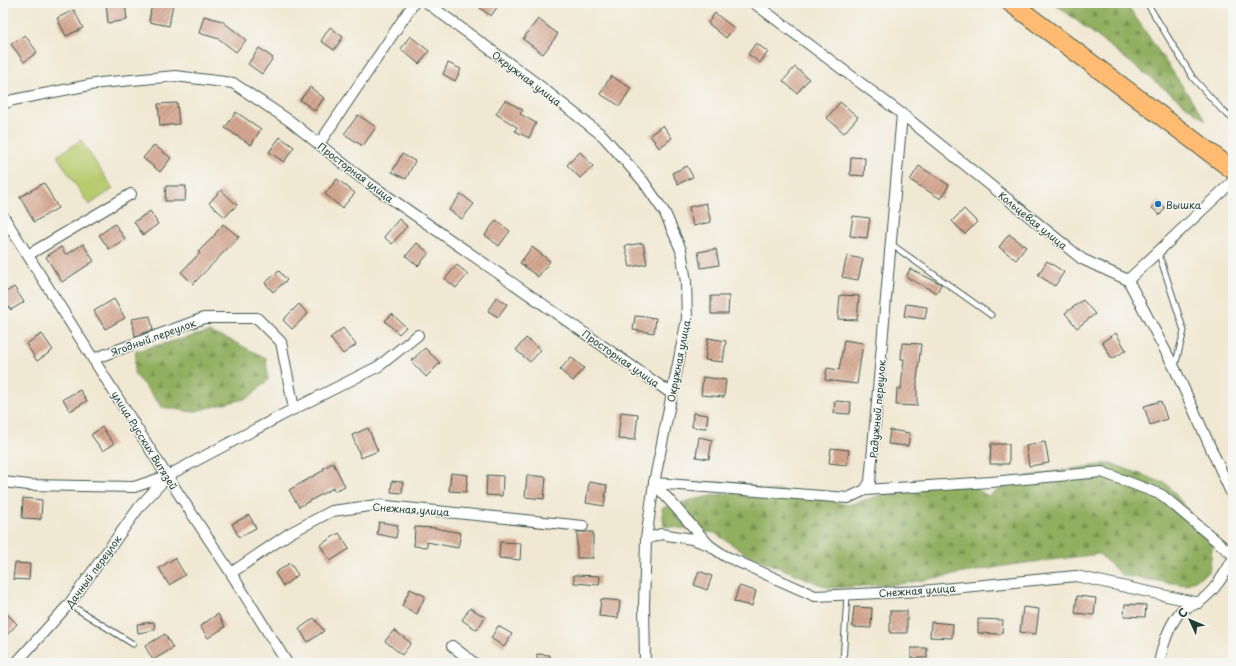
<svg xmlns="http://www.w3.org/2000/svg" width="1236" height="666" font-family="'Playpen Sans',sans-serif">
<defs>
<pattern id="forest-firs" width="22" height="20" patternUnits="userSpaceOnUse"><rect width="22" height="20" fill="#92af61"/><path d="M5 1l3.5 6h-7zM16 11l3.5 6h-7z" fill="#779051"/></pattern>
<pattern id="building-hatch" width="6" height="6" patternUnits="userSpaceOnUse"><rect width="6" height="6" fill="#d6a790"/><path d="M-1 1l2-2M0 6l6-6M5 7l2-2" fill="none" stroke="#ad8976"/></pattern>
</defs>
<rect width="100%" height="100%" fill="#f6f6f2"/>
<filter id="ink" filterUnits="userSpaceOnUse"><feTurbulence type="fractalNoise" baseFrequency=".025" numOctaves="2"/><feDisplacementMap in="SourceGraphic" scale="8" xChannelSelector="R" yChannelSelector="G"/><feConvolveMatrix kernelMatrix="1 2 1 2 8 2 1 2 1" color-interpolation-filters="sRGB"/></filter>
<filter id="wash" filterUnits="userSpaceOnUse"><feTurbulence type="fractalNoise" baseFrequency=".012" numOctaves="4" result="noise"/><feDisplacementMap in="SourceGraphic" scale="16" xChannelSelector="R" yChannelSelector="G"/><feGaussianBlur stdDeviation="0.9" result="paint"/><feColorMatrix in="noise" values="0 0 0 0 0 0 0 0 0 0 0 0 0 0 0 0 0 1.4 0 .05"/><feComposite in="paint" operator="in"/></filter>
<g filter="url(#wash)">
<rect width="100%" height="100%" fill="#f1e8d3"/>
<polygon fill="#b9cb6e" stroke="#6c8451" points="81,140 113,189 89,205 57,156"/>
<g fill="url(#forest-firs)" stroke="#58764a">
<polygon points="1054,3 1126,3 1206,121"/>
<polygon points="209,332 228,339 266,358 268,380 248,398 192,412 162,407 134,373 136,351"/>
<polygon points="1110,463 1167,484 1213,541 1209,572 1186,585 1123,576 1099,554 1010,565 900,584 829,588 746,554 715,533 664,526 662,508 691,500 722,494 780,490 848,505 901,489 963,480 988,496 1028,476"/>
</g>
<g id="blocks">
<g fill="url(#building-hatch)">
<polygon points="106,3 125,3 127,20 108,23"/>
<polygon points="152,3 173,4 169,26 149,22"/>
<polygon points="484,3 500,3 491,16 480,8"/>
<polygon points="74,10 83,28 66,36 57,18"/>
<polygon points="715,13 734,28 726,38 708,23"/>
<polygon points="204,16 222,21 246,40 236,52 219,39 199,33"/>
<polygon points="538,19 558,34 543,54 523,39"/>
<polygon points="330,27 343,37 334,50 321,41"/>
<polygon points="25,35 37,52 24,62 11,44"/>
<polygon points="410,36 429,51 419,64 401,49"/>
<polygon points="756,43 768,52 760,63 748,54"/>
<polygon points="259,48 273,58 262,74 248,64"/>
<polygon points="448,63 461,69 455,81 443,74"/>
<polygon points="795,67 809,79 797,93 783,81"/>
<polygon points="611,76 631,88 620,106 600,94"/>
<polygon points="310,87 324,98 315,111 300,100"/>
<polygon points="505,100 523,110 520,114 536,123 529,138 515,131 517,127 496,114"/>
<polygon points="840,102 858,117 844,133 827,118"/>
<polygon points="177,103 179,124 160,126 158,104"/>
<polygon points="236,112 261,129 251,145 225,128"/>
<polygon points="358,115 376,127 363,146 344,134"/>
<polygon points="663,125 672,138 659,148 650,135"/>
<polygon points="280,137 294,147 284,162 269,152"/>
<polygon points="154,145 171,158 160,172 143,158"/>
<polygon points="580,152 593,166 580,178 567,165"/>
<polygon points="402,154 415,161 406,179 392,172"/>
<polygon points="851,157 865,158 864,176 850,175"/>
<polygon points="687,166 693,177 678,184 672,173"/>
<polygon points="919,166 949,185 941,199 910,180"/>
<polygon points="337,179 355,193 342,208 325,194"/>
<polygon points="44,183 58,208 34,222 20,197"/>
<polygon points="166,186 186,186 185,201 165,201"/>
<polygon points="221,190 237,205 225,217 209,203"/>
<polygon points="461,194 474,204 462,219 449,210"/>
<polygon points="1158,200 1165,208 1160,215 1152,208"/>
<polygon points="706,203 711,222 693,226 689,207"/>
<polygon points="964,209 977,222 965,234 952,221"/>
<polygon points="150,211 158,224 143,235 134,222"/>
<polygon points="853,216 870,218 867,238 850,236"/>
<polygon points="399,219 407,226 392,244 384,237"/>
<polygon points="496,220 510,231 499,246 485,235"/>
<polygon points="115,224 125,239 109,249 99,235"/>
<polygon points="223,224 239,237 230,247 229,247 193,284 181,272 200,253 198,252 215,235 215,234"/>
<polygon points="1009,234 1026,247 1016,260 999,247"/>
<polygon points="417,243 429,253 418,266 406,256"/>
<polygon points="643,243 647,264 630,267 625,246"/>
<polygon points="83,244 94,261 62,282 46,257 61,247 66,255"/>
<polygon points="532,247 550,261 538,277 520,263"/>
<polygon points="716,249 719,265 701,268 698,252"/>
<polygon points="847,256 863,259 858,280 842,277"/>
<polygon points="1047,261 1064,272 1055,286 1038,275"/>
<polygon points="457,265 468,274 456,288 445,279"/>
<polygon points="910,269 941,284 937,293 906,277"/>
<polygon points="279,271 287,280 273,292 265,283"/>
<polygon points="14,287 24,302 11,310 3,298 3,294"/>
<polygon points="840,295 859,296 857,320 838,319"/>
<polygon points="711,296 729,296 728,314 711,314"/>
<polygon points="496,297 507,304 498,317 488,311"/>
<polygon points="114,299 125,318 105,329 94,311"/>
<polygon points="1083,300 1095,314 1077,328 1065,313"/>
<polygon points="299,304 308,314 292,329 283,320"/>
<polygon points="906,304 927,307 925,319 904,316"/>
<polygon points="392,314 406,327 399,334 385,321"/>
<polygon points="150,316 153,330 135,336 132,319"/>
<polygon points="635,316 656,318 654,333 633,330"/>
<polygon points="343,328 356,345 343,354 330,338"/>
<polygon points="1116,333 1126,350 1112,359 1102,342"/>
<polygon points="42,334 53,350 37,361 26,344"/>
<polygon points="526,338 541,350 530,362 516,350"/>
<polygon points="708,338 726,341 723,362 705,360"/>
<polygon points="844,340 863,343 857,384 825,380 827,368 839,370"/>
<polygon points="902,343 921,344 917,380 917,406 896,405 897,389 901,389 904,359 901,359"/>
<polygon points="425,348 440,363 426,377 411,361"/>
<polygon points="571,357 584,368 573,381 560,370"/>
<polygon points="703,377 726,380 724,397 701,395"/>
<polygon points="80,390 87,401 70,411 63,399"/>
<polygon points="835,401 851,402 850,414 834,413"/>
<polygon points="1161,401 1167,419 1150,425 1144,406"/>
<polygon points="621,412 638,414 635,440 618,439"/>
<polygon points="693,413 708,415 706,428 692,427"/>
<polygon points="102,427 114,444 103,451 91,435"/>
<polygon points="368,428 378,451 361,458 352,435"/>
<polygon points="890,430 910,433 908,446 888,444"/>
<polygon points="699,437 712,440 709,459 696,457"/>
<polygon points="1045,442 1049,463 1029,466 1026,446"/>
<polygon points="991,444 1009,444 1009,464 990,464"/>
<polygon points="831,448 849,450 847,465 829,463"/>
<polygon points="333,463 345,486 335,491 333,488 299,507 289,490 324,470 323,468"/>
<polygon points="451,473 468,475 466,492 449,491"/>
<polygon points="487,475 503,476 502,496 486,495"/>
<polygon points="527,475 546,477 544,499 525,497"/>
<polygon points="392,481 403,482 402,493 391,492"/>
<polygon points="589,482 607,485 604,506 586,503"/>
<polygon points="23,498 42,500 41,519 22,518"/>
<polygon points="249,515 256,528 239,537 232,524"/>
<polygon points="379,522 398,525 396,538 377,534"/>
<polygon points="415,527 435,528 461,533 458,548 427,542 427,547 414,546"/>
<rect x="577" y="532" width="16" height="26"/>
<polygon points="339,533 349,549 330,561 320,545"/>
<polygon points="500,542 521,543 520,560 499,558"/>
<polygon points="175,558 185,575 169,585 159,568"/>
<polygon points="15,563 30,564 29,580 13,579"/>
<polygon points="290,563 298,575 283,586 275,573"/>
<polygon points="699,571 712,576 707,590 694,585"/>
<polygon points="574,575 600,576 599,585 574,583"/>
<polygon points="739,586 756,591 752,606 734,602"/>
<polygon points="410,589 425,596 417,614 402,606"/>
<polygon points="1077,596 1096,598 1094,615 1075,613"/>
<polygon points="601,599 620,601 618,618 599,616"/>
<polygon points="1125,604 1146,605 1145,617 1124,616"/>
<polygon points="854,607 872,608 871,628 852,627"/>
<polygon points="1023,607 1039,609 1036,634 1020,632"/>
<polygon points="470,608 485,617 477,630 462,620"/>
<polygon points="3,610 17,624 3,639"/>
<rect x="890" y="611" width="17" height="22"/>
<polygon points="218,614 225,627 208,638 200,626"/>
<polygon points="314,618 324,631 308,642 299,629"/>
<polygon points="978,619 1003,620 1002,634 978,633"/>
<polygon points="154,622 155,630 138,633 137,624"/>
<polygon points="931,622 953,624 952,638 930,637"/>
<polygon points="498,626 512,634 504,647 491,638"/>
<polygon points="394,630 411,643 402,655 385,641"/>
<polygon points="165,634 173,648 153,660 145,646"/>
<rect x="911" y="648" width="16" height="10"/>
<polygon points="537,654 550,655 549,663 537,663"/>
</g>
</g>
</g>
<g filter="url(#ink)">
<use href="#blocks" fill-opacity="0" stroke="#3e574c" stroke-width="1"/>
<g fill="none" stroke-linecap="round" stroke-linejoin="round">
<g stroke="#3e574c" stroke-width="7">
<g id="lane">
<polyline points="1147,3 1193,78 1222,110 1233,119"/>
<polyline points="891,244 991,315"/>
<polyline points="1158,251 1184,331 1175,366"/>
<polyline points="69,604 133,644"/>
<polyline points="843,663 847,595"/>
</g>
</g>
<g stroke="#3e574c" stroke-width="12">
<g id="street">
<polyline points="427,3 536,83 603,136 643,181 665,213 681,250 686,282 687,319 654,483 646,539 644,605 645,663"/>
<polyline points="754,3 902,114 1082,259 1128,280 1175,369 1233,497"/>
<polyline points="3,104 13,100 100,83 175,76 233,83 290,121 360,177 672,394"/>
<polyline points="319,144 414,3"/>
<polyline points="3,216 167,476 231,573 287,663"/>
<polyline points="28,255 131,194"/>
<polyline points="1128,280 1233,181"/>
<polyline points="93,359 204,318 257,318 281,342 294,409"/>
<polyline points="3,482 29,485 134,487 167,476 288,412 379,366 418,335"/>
<polyline points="654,483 848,498 865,490 870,482 902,114"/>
<polyline points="654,483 709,545"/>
<polyline points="865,490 991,482 1102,472 1162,495 1233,555"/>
<polyline points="646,539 661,534 692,539 709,545 725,556 815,596 922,591 1076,576 1199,603"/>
<polyline points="231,573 290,533 332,511 377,505 583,526"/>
<polyline points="452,646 474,663"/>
<polyline points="16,663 69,604 140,506 166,478"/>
<path d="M1159,663C1163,645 1168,627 1180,612C1184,607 1193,606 1199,602C1214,592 1224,575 1233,559"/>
</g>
</g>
<g stroke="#3e574c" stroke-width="20">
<polyline id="highway" points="1011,3 1233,170"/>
</g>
<use href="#lane" stroke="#fff" stroke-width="5"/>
<use href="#street" stroke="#fff" stroke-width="10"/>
<use href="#highway" stroke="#febb71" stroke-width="18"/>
</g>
</g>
<circle fill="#1f6fb2" stroke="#f6f6f2" stroke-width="1.5" cx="1158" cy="204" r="4"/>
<g text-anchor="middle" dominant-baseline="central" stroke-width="3" stroke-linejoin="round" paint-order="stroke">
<g font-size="10" fill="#1f3d34" stroke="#f6f6f2">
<text transform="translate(527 78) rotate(37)">Окружная улица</text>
<text transform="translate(356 172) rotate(37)">Просторная улица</text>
<text transform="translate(1033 220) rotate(39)">Кольцевая улица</text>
<text transform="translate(153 337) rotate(-20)">Ягодный переулок</text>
<text transform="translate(621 358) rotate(35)">Просторная улица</text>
<text transform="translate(678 361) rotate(-79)">Окружная улица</text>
<text transform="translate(877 409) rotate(-85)">Радужный переулок</text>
<text transform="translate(145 440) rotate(58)">улица Русских Витязей</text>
<text transform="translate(411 509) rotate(4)">Снежная улица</text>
<text transform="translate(93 571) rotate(-54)">Дачный переулок</text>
<text transform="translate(917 590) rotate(-4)">Снежная улица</text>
</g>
<g font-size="10" fill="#1f3d34" stroke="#f6f6f2" text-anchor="start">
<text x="1166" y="204">Вышка</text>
</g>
</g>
<rect width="1236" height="666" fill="none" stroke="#f6f6f2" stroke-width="16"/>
<g transform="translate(1190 620) rotate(314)" stroke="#f6f6f2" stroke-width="3" paint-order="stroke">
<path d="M0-3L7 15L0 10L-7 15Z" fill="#1f3d34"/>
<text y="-6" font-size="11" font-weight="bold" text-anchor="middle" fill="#1f3d34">С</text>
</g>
</svg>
